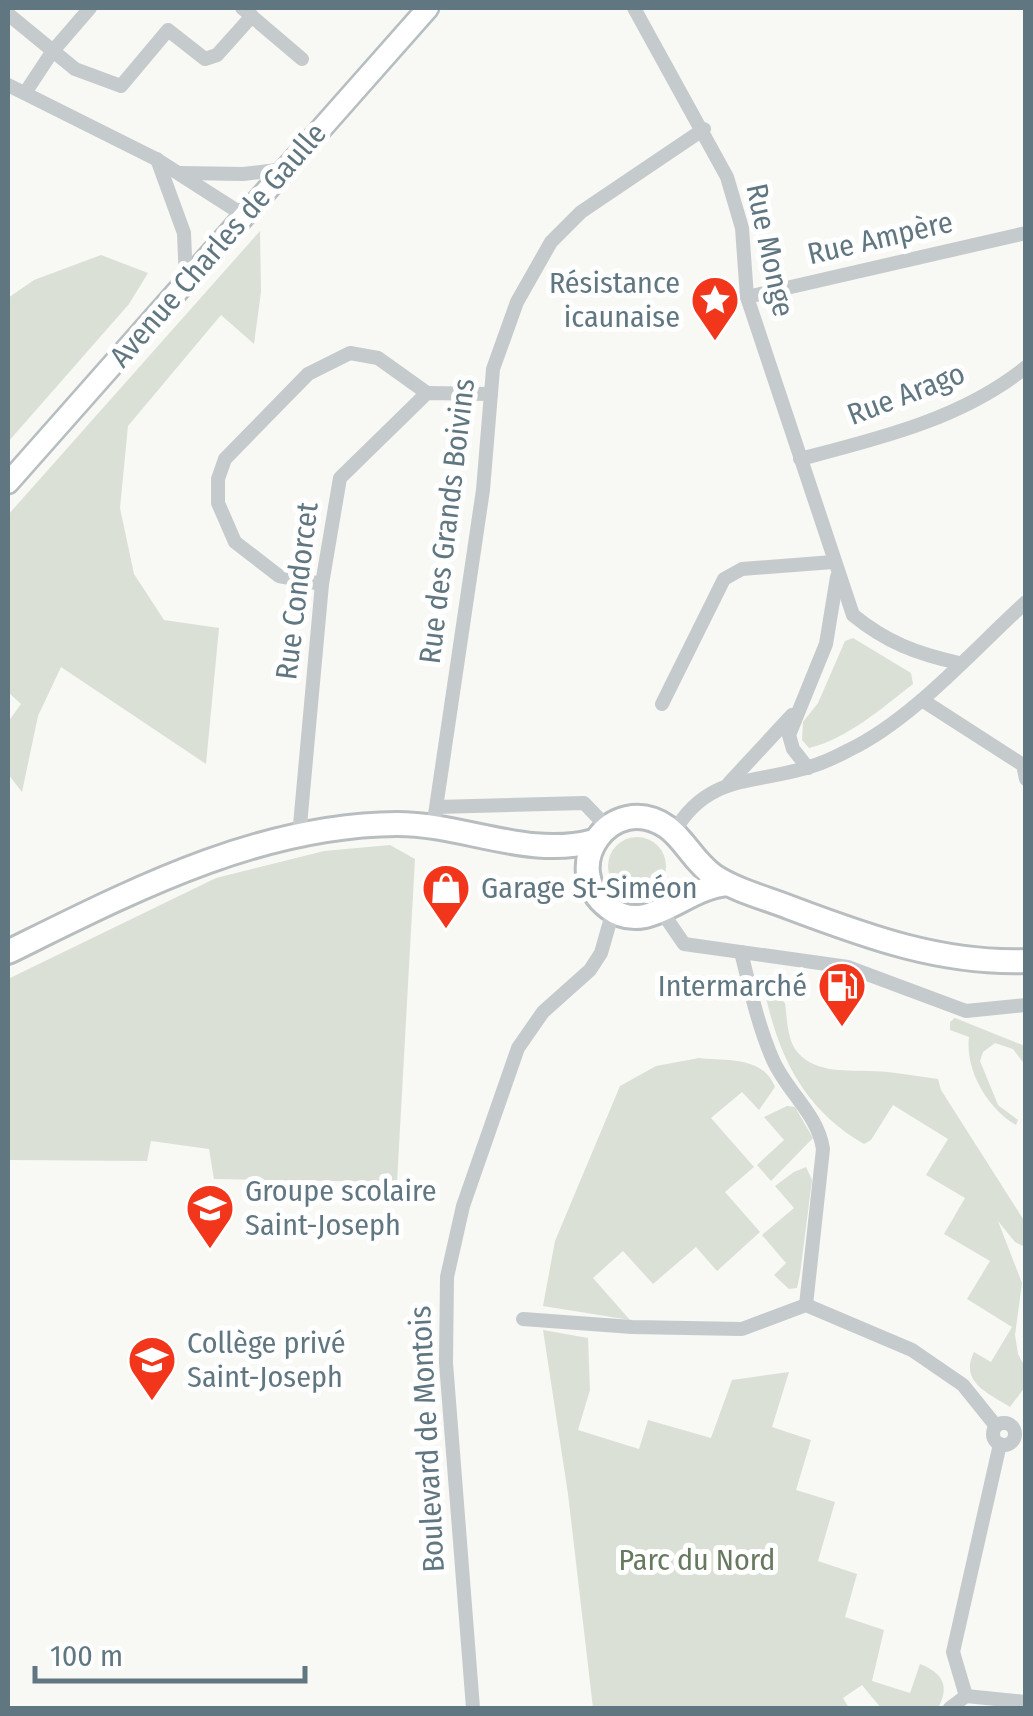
<svg xmlns="http://www.w3.org/2000/svg" width="1033" height="1716" font-family="'Fira Sans Condensed',sans-serif">
<rect width="100%" height="100%" fill="#f8f8f5"/>
<g fill="#dae0d5">
<polygon points="260,231 261,292 254,344 221,315 128,426 120,508 134,574 164,620 219,628 206,764 61,667 38,716 22,792 8,774 8,722 21,704 8,692 8,515"/>
<polygon points="101,255 148,273 129,304 8,442 8,298 34,280"/>
<path d="M853,638L911,673L913,684C882,708 847,739 809,748L802,740L803,722L818,703L845,641Z"/>
<circle cx="637" cy="866" r="29"/>
<polygon points="390,845 415,859 397,1182 214,1179 209,1149 151,1141 147,1161 8,1160 8,979 216,878 324,851"/>
<path d="M771,990L785,1003C787,1017 787,1036 795,1049C812,1073 843,1070 868,1071C891,1071 915,1076 938,1079L941,1090L1025,1222V1247L1015,1242L998,1221L1022,1283L1015,1335L1018,1354L1025,1367V1387L1010,1407C988,1393 959,1382 974,1352L991,1362L1012,1327L967,1299L990,1261L944,1234L965,1198L926,1175L948,1139L893,1105L871,1140L864,1144C805,1110 779,1058 765,993Z"/>
<path d="M955,1018L1025,1046V1065L1013,1049L995,1043L983,1052L980,1061L998,1105L1018,1120L1016,1125C987,1108 965,1070 969,1037L950,1030V1022Z"/>
<path d="M699,1058C727,1061 763,1056 775,1087L759,1110L742,1092L711,1118L754,1167L725,1192L760,1232L717,1271L696,1247L653,1284L623,1251L593,1278L630,1320L543,1306L555,1241L620,1086L656,1066Z"/>
<polygon points="787,1106 795,1107 813,1138 771,1181 757,1165 784,1140 764,1117"/>
<polygon points="806,1167 812,1180 800,1274 797,1288 789,1289 774,1275 786,1263 762,1235 794,1208 775,1186 794,1172"/>
<path d="M543,1330L588,1338L590,1390L578,1430L639,1449L648,1420L711,1438L732,1380L789,1372L772,1427L811,1440L796,1490L835,1502L818,1561L857,1574L845,1617L884,1630L872,1681L910,1693L920,1664C943,1673 950,1686 938,1708H881L862,1685L843,1698L849,1708H593L568,1494Z"/>
</g>
<g fill="none" stroke-linecap="round" stroke-linejoin="round">
<g stroke="#b7bec1" stroke-width="25">
<polyline id="secondary" points="8,483 428,8"/>
</g>
<g stroke="#b8bdc0" stroke-width="28">
<g id="primary">
<path d="M727,884C683,888 647,937 609,908C556,868 612,789 667,827C685,840 693,861 714,876C737,891 766,898 791,908C868,937 942,964 1026,961"/>
<path d="M8,952C130,892 257,825 397,824C464,824 528,859 594,841"/>
</g>
</g>
<g stroke="#c5cacd" stroke-width="14">
<polyline points="242,8 302,59"/>
<path d="M634,8L727,177L742,228L747,297L853,615C886,642 917,654 959,663"/>
<polyline points="8,14 75,69 121,86 168,30 205,59 217,55 252,16"/>
<polyline points="8,85 156,159 245,216"/>
<polyline points="25,93 52,52 90,8"/>
<polyline points="157,159 184,233 186,281"/>
<polyline points="181,173 243,174 285,169"/>
<polyline points="747,297 1026,233"/>
<path d="M800,459C877,439 962,419 1026,367"/>
<polyline points="322,584 279,576 235,542 218,503 218,479 225,459 308,374 350,353 378,358 427,393"/>
<polyline points="922,700 1023,765 1026,779"/>
<polyline points="662,704 724,579 742,569 833,562"/>
<polyline points="808,768 793,749 789,735 826,644 837,577"/>
<polyline points="729,783 792,715"/>
<polyline points="437,807 584,803 607,827"/>
<polyline points="433,828 483,490 493,369 517,302 551,242 581,212 704,129"/>
<path d="M674,832C707,775 751,784 806,768C821,764 836,757 849,750C912,720 973,650 1026,602"/>
<polyline points="299,836 322,584 340,478 427,393 491,394"/>
<polyline points="662,912 684,944 848,967 966,1011 1026,1005"/>
<path d="M741,952C750,988 758,1026 773,1060C787,1092 818,1114 823,1149L806,1305L912,1350L963,1385L996,1426"/>
<polyline points="523,1319 632,1327 742,1329 806,1305"/>
<circle cx="1004" cy="1434" r="11"/>
<polyline points="966,1696 953,1652 1000,1444"/>
<polyline points="966,1696 1026,1702"/>
<polyline points="473,1708 446,1363 447,1277 463,1206 518,1048 543,1012 590,970 601,953 613,911"/>
<polyline points="950,1708 966,1696"/>
</g>
<use href="#secondary" stroke="#fff" stroke-width="20"/>
<use href="#primary" stroke="#fff" stroke-width="22"/>
</g>
<defs>
<g id="sight-pin" transform="scale(2.5)"><path d="M0 17L-7.5 6A9.5 9.5 0 1 1 7.5 6Z" fill="#f1361b" stroke="#fff"/><path d="M0-6L1.8-2.2L6-1.7L2.9 1.2L3.7 5.4L0 3.3L-3.7 5.4L-2.9 1.2L-6-1.7L-1.8-2.2Z" fill="#fff"/></g>
<g id="shop-pin" transform="scale(2.5)"><path d="M0 17L-7.5 6A9.5 9.5 0 1 1 7.5 6Z" fill="#f1361b" stroke="#fff"/><path d="M-5-2.5h2.3a2.7 3.5 0 0 1 5.4 0H5L5.5 6h-11ZM-1.5-2.5h3a1.5 2.3 0 0 0-3 0Z" fill="#fff"/></g>
<g id="fuel-pin" transform="scale(2.5)"><path d="M0 17L-7.5 6A9.5 9.5 0 1 1 7.5 6Z" fill="#f1361b" stroke="#fff"/><path d="M-5.5-6h7V0h2V4h1.3V-2.5L3-4.5l.8-.8L6-3V5H2.5V1h-1V6h-7ZM-4.2-4.7v3.2H.2V-4.7Z" fill="#fff"/></g>
<g id="school-pin" transform="scale(2.5)"><path d="M0 17L-7.5 6A9.5 9.5 0 1 1 7.5 6Z" fill="#f1361b" stroke="#fff"/><path d="M0-5L7-2L0 1L-7-2ZM-4 1L0 2.5L4 1V4Q0 6-4 4Z" fill="#fff"/></g>
</defs>
<g fill-rule="evenodd">
<use href="#sight-pin" x="715" y="300"/>
<use href="#shop-pin" x="446" y="888"/>
<use href="#fuel-pin" x="842" y="986"/>
<use href="#school-pin" x="210" y="1208"/>
<use href="#school-pin" x="152" y="1360"/>
</g>
<g text-anchor="middle" dominant-baseline="central" stroke-width="10" stroke-linejoin="round" paint-order="stroke">
<g font-size="30" fill="#607782" stroke="#fff">
<text transform="translate(880 238) rotate(-13)">Rue Ampère</text>
<text transform="translate(218 245) rotate(-49)">Avenue Charles de Gaulle</text>
<text transform="translate(770 250) rotate(78)">Rue Monge</text>
<text transform="translate(906 394) rotate(-21)">Rue Arago</text>
<text transform="translate(447 521) rotate(-83)">Rue des Grands Boivins</text>
<text transform="translate(297 591) rotate(-83)">Rue Condorcet</text>
<text transform="translate(427 1439) rotate(-93)">Boulevard de Montois</text>
</g>
<g font-size="30" fill="#607782" stroke="#fff" text-anchor="start">
<text x="680" y="283" text-anchor="end">Résistance<tspan x="680" dy="34">icaunaise</tspan></text>
<text x="481" y="888">Garage St-Siméon</text>
<text x="807" y="986" text-anchor="end">Intermarché</text>
<text x="245" y="1191">Groupe scolaire<tspan x="245" dy="34">Saint-Joseph</tspan></text>
<text x="187" y="1343">Collège privé<tspan x="187" dy="34">Saint-Joseph</tspan></text>
</g>
<g font-size="30" fill="#677a60" stroke="#fff">
<text x="697" y="1560">Parc du Nord</text>
</g>
</g>
<rect width="1033" height="1716" fill="none" stroke="#607782" stroke-width="20"/>
<path d="M35 1666v15h270v-15" fill="none" stroke="#607782" stroke-width="5"/>
<text x="50" y="1666" font-size="30" fill="#607782" stroke="#ffffff" stroke-width="8" paint-order="stroke">100 m</text>
</svg>
